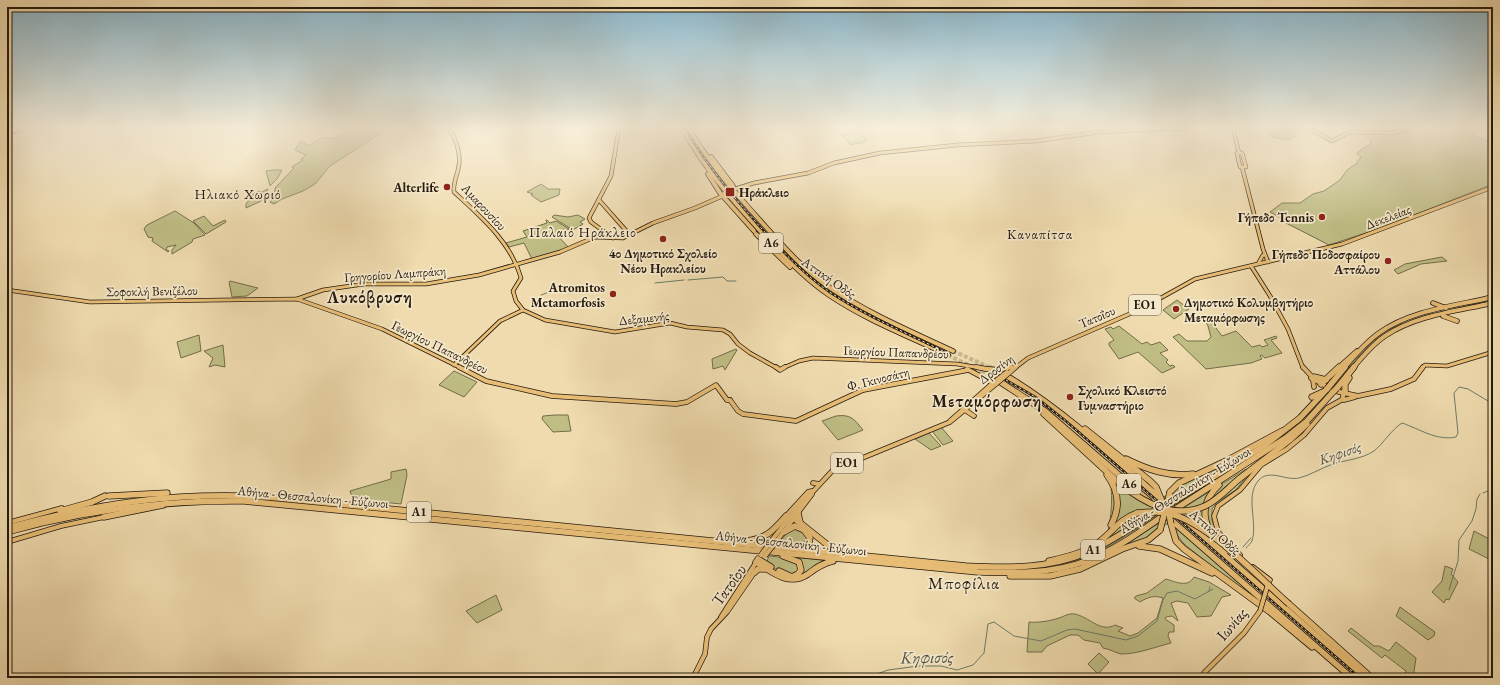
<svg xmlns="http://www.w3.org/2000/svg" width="1500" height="685" font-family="'EB Garamond',serif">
<rect width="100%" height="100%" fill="#efdbae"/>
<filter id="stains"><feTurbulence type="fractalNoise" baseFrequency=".005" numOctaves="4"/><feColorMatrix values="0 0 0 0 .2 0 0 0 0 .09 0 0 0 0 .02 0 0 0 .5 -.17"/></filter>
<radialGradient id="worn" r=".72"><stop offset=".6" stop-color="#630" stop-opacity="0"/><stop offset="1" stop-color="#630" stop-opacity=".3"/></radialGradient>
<g fill="#c0be85" stroke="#726c4a">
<path d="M342,128H389L330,166L315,184L303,191L282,199L274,204L270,202L274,198L270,196L275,191V188L294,168L292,167L303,160L301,159L306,155L295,150L300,141L309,146C317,141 324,134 332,139L349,131Z"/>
<polygon points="1416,128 1466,128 1464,131 1493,143 1493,184 1378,229 1329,245 1286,223 1286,221 1270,212 1282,203 1300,203 1313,194 1324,191 1340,180 1347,170 1356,164 1361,157 1357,154 1358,152 1370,144 1371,140 1361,132 1396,134"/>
<polygon points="1275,129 1288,132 1295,136 1287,140 1273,137 1268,132 1275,132"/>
<polygon points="858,131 867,140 860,144 858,143 851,145 842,135"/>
<polygon points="273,170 282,170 277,179 270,186 266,171"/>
<polygon points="541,184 548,189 560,189 559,195 541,202 531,195 533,194 527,192"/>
<polygon points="268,189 261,201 246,208 246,204 250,199 247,200 244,198 247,196 251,198 252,195 259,191 262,192"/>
<polygon points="175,211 194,223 205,235 193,239 192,242 172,254 172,250 176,245 167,247 166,249 169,251 168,252 152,241 153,238 148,237 144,229 147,225"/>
<polygon points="554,215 568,217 578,215 585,219 580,222 583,224 573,230 552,217"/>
<polygon points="204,216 213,226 225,220 226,222 206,234 193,221"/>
<polygon points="546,220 547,220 550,223 556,221 569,229 557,235 569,248 532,259 524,243 509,247 506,243 527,237 523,231 547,223"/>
<polygon points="1442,257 1447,261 1421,264 1398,274 1394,270 1405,264"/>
<polygon points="230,281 258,288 247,296 232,297 229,282"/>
<path d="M1493,299L1418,320L1384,334L1369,346L1315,408L1290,431L1267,448L1100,552C1057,570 1024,572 978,569L293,503C269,501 246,498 223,498C150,496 77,509 7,531L64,515L140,501L166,498L224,497L293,502L978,568C1022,571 1057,568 1099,551L1283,435L1302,419L1368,346L1383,333L1392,328L1417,319Z"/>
<polygon points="1177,300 1189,309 1174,319 1163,310"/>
<polygon points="1207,316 1222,336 1236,331 1252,347 1260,345 1262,347 1268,345 1264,340 1276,336 1277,338 1271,340 1282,353 1265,358 1261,355 1260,356 1262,359 1251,363 1206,369 1173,337 1179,334 1187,341 1207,341 1211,337 1208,326 1203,317"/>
<polygon points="1119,326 1142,344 1147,342 1151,345 1160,342 1168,350 1160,353 1168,360 1166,362 1170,366 1173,365 1175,367 1162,373 1138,352 1119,359 1109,345 1109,343 1114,340 1105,329 1111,327 1113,329"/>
<polygon points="199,335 201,351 181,358 177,342"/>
<polygon points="223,345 225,367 215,365 209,367 213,358 204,351"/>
<polygon points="736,349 737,350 725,370 723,366 713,369 712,359"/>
<polygon points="454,371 477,382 464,397 439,385"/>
<polygon points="555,415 568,415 571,431 553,432 542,419 543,416"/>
<path d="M836,416C851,414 854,419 863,430L838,440L822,421Z"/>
<polygon points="941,427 953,441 943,445 932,431"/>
<polygon points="929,433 941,446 931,450 915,439"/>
<path d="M1237,459L1106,540C1112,516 1114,493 1108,469L1143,497L1151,506L1185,482Z"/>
<polygon points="406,469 407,475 401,504 353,499 350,491 391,479 391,472"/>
<polygon points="1246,469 1250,472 1236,490 1217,502 1212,509 1212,521 1220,538 1215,544 1182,514 1159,529 1152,537 1119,548"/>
<polygon points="1174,526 1292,629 1184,544 1178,536"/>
<polygon points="800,528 809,540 800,546 778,544 790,529"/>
<polygon points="1474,531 1493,541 1493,561 1469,549"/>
<path d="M769,556C779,557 794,558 799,568L796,574C786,574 773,571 767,561Z"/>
<polygon points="791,557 821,560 824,561 816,564 802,576 786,577 802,570"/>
<polygon points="1445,566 1453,569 1451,574 1458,582 1449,600 1446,599 1444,603 1432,592 1442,581"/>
<path d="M1194,577L1209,582L1231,595L1222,597L1211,616L1197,617L1188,603L1177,601L1171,603L1178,621L1172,616L1166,617L1165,619L1174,625V632H1169L1168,636L1171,643C1155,647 1138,654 1121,654C1116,653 1110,649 1103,648L1100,643L1084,640L1078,635H1070L1047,646L1042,652H1027L1029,622C1038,623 1050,621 1059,618C1065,616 1069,613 1075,614C1089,617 1101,633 1115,625L1123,628L1118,631L1130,636L1138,633L1157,618L1163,598C1154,595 1148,597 1140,602L1134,598L1136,596L1147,593L1166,579C1176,582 1188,588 1194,577Z"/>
<polygon points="496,595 502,610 477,623 466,611"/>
<polygon points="1400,607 1435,632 1434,636 1428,640 1396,616"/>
<polygon points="1351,628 1374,646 1379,646 1389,651 1396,642 1416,658 1413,678 1404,678 1406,671 1385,655 1382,658 1348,631"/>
<polygon points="1099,653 1109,662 1098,674 1088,664"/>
</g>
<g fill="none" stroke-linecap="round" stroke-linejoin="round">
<g stroke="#6b7b68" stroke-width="1">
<polyline points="688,280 723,277 727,281 736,281"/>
<polyline points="655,283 684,280"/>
<polyline points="541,295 552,291 572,293"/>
<polyline points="1483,493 1493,489"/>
<polyline points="1243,547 1251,538"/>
<path d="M1246,548C1248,546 1251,543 1252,541C1258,522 1245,497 1258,481C1269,468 1285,481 1299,478C1311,475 1321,468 1333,464C1346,460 1362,459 1374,451C1384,443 1391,430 1402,423C1420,429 1436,441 1456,437L1458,433L1454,393L1459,387L1468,389L1493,404"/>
<polyline points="1449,590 1458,561 1459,540 1472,521 1476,509 1477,499 1480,494"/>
<polyline points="1209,591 1210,587"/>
<polyline points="866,678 888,670 919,666 941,666 957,670 973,665 984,653 988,624 994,622 1014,636 1041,641 1067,630 1075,629 1126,640 1138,636 1157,621 1163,600 1167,593 1177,591 1195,599 1213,589"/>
</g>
<g stroke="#c6b48e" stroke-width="4" stroke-dasharray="4 2" stroke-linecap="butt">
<polyline points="953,351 991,368"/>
<polyline points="948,355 975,368"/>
</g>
<g stroke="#c6b48e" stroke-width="5.5" stroke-dasharray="5.5 2.5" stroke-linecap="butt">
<polyline points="973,367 1000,381"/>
<polyline points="989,367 1007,376"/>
</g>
<g stroke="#241a0f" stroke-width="4.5">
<g id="major-far1">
<path d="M449,128C457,141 462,155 458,170C456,178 453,184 454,192C481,217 511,242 521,278L513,291L516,301L523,310L545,320L615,332L670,323L687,327L723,330L730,334L738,344L750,353L777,368"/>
<polyline points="1233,128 1239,153"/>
<polyline points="1308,128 1332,141 1350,132 1393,133 1413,128"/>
<polygon points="1237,153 1242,153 1246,167 1240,167"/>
<polyline points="1242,167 1263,249 1268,262"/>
<polyline points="735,189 754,183 808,173 834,163 880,153 957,145 1036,141 1099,132 1189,128"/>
<polyline points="599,200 630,235"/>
<polyline points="613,238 591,222 589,218 611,176 619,128"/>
<polyline points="1259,262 1263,255"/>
<polyline points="1251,266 1272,299"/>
<polyline points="7,290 90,302 297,299 382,329 461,368"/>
<polyline points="1271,298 1288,329 1303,368"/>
<polyline points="297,299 323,290 364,284 426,284 479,275 560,252 595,237 623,238 653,223 695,208 725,195"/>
<polyline points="454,365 500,321 523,310"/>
<polyline points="783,368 799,361 813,358 957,364 981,368"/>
<polyline points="1008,368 1013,367"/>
<polyline points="1015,368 1028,358 1141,309 1195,279 1342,244 1493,187"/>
<polyline points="1422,368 1425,365 1447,366 1493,352"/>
</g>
</g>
<g stroke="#241a0f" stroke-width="5.5">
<g id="major">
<polyline points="459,367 486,381 552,396 676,404 687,402 716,385 727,400 730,400"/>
<polyline points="776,367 780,370 785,367"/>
<path d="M976,367C988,370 999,371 1011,367"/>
<polyline points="1303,367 1315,380 1335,391 1358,396 1391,389 1414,379 1423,367"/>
<polyline points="967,369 995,384"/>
<polyline points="1009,373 1016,367"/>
<polyline points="1311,378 1313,380 1314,387"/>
<polyline points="730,400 738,411 743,414 796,421 863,390 968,370"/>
<polyline points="1344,400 1355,397"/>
<polyline points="965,410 974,416"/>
<polyline points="950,421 993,383"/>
<polyline points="813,483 819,484"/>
<polyline points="786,516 808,492 812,491"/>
<polyline points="7,523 62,508"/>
<polyline points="771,541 796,510 833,470 950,422 996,384"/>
<polyline points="7,542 61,526 104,517"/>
<polyline points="776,542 812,494"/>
<polyline points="1240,555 1218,532 1214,516 1218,506 1240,490 1261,465 1287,449 1304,435 1327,408 1343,399 1343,392"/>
<polyline points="1253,567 1270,580 1268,583"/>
<polyline points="721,617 757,561"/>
<polyline points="693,678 705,654 707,637 711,629 727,612 756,570"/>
<polyline points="1202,678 1204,673 1244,633 1260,611"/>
</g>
</g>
<g stroke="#241a0f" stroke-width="5.5">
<g id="highway-far1">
<path d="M682,128C704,168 734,202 765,236C785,257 805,279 829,295C866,320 908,336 948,355"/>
<path d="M688,128C710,164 737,195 765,226C784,247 803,269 826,285C865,312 910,331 953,351"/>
<polyline points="711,157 733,186"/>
<polyline points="708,174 720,193 754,231"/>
<polyline points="756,234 790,267"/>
<polyline points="1433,303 1446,308"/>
<polyline points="1443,316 1457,321"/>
<polyline points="1338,368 1357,351"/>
<path d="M1344,368C1354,356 1365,343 1379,333C1411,310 1455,306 1493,297"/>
<path d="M1353,368C1362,357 1373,344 1385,336C1416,315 1458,311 1493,303"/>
</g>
</g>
<g stroke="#241a0f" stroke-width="7">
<g id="highway">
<path d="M1008,377C1065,412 1113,457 1163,501"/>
<polyline points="1314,377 1326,380"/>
<polyline points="1002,383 1045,411 1149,501"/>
<polyline points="1321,384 1339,367"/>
<polyline points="1331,384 1345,367"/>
<polyline points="1337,388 1354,367"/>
<polyline points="1345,393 1345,384 1349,378"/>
<polyline points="1312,397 1323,392"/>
<polyline points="1044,414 1118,482"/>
<polyline points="1085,429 1150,481 1156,487 1161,499"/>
<path d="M1126,459C1148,470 1169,477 1193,474"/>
<path d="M1107,475C1119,491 1121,507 1111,525"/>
<polyline points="1239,479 1291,439 1307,424"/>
<path d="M1219,485C1195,507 1205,531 1225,552"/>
<polyline points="1170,492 1179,483 1226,461 1282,431"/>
<polyline points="109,496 167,493"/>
<polyline points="1171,503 1264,446 1300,418 1327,389"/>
<polyline points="1177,508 1287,437 1306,422 1333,392"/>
<polyline points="60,511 92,502 105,496"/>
<polyline points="1162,512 1352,678"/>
<polyline points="798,513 800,522"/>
<polyline points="104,517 163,505"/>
<polyline points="789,518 795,519 829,546 839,551"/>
<polyline points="1188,523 1365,678"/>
<polyline points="1171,524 1176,541 1184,549 1270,612 1312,647"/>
<path d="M7,528C98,503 174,492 268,497L966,566C1007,568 1049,569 1088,552C1111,542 1132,527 1154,513"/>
<path d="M7,532C85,510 163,500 244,501L978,572C1014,573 1052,574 1086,561C1113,551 1137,534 1160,518"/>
<polyline points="784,532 795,526 804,530 810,538 809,543 800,547"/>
<path d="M745,541C766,539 773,531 786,516"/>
<polyline points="1139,546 1160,549 1212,573"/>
<polyline points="758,559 771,567"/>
<path d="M1049,561C1066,557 1084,553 1098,543C1112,532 1120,519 1137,513"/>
<path d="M756,562C772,572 789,587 808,574C816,568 823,563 833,561"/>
<polyline points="779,571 792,577 798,574 801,570 799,562 783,556"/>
<polyline points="755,572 758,569 766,569"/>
<polyline points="1010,576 1050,576 1080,569 1122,549 1148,540 1160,530"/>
<polyline points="1289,604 1372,678"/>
</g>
</g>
<use href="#major-far1" stroke="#e8be77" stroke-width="3"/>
<use href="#major" stroke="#e8be77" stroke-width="4"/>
<use href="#highway-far1" stroke="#e8be77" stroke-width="4"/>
<use href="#highway" stroke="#e8be77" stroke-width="5.5"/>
<g stroke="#241a0f" stroke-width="2.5">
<g id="rail">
<path d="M685,128C709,169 740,205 772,240C790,259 809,278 831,293C868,317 909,334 949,354"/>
<polyline points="7,136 27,128"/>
<polyline points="1006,380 1037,398 1067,422 1360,678"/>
</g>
</g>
<use href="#rail" stroke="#f5e8ca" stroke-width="1" stroke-dasharray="2.5" stroke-linecap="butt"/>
<g stroke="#241a0f" stroke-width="4.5" stroke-linecap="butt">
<polyline id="major-bridge-far1" points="724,193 735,189"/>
</g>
<g stroke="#241a0f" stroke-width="5.5" stroke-linecap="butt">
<g id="major-bridge">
<polyline points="993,383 1007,372"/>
<polyline points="996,384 1009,373"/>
<polyline points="761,555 771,541"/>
<polyline points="765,556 776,542"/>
<polyline points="1260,611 1268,584"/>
</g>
</g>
<g stroke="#241a0f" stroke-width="7" stroke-linecap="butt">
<g id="highway-bridge">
<polyline points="1327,389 1331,384"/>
<polyline points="1333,392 1337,388"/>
<path d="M1118,482C1142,502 1174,520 1205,506C1218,500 1228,488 1239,479"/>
<polyline points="1170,492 1167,504 1171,524"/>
<path d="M1137,513C1147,512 1157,511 1167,513C1209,522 1257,576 1289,604"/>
<polyline points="1160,530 1164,515 1161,499"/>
</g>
</g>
<use href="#major-bridge-far1" stroke="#e8be77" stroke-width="3"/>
<use href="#major-bridge" stroke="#e8be77" stroke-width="4"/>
<use href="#highway-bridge" stroke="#e8be77" stroke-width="5.5"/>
</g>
<linearGradient id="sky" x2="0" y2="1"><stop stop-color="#89b7cd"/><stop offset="0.57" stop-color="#f8efdb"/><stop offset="1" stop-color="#f8efdb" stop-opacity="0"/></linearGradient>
<rect width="1500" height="224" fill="url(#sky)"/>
<g fill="#8f2418" stroke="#f5e8ca" stroke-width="1.5">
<circle cx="447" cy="187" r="4"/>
<rect x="725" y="187" width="10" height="10" rx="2"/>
<circle cx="1322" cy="217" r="4"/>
<circle cx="663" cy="239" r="4"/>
<circle cx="1388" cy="261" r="4"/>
<circle cx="613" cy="294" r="4"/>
<circle cx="1176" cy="309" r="4"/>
<circle cx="1070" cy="397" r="4"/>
</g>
<g text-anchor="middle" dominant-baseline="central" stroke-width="3.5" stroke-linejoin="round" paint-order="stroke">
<g fill="#f5e8ca" stroke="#635847" stroke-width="1">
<rect x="759" y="233" width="24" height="20" rx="3"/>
<rect x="1129" y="295" width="32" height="20" rx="3"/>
<rect x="831" y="453" width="32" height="20" rx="3"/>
<rect x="1117" y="474" width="24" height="20" rx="3"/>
<rect x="407" y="502" width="24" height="20" rx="3"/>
<rect x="1081" y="540" width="24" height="20" rx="3"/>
</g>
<g font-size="12" font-weight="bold" fill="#241a0f">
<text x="771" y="243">Α6</text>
<text x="1145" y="305">ΕΟ1</text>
<text x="847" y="463">ΕΟ1</text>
<text x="1129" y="484">Α6</text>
<text x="419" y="512">Α1</text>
<text x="1093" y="550">Α1</text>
</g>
<g font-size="13" font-weight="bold" fill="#241a0f" stroke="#f5e8ca" text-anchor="end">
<text x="439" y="187">Alterlife</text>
<text x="739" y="192" text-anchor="start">Ηράκλειο</text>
<text x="1314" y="217">Γήπεδο Tennis</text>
<text x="663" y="253" text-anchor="middle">4ο Δημοτικό Σχολείο<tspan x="663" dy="15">Νέου Ηρακλείου</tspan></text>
<text x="1380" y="254">Γήπεδο Ποδοσφαίρου<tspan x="1380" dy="15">Αττάλου</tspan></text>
<text x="605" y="287">Atromitos<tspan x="605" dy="15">Metamorfosis</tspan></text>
<text x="1184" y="302" text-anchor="start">Δημοτικό Κολυμβητήριο<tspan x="1184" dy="15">Μεταμόρφωσης</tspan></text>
<text x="1078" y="390" text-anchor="start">Σχολικό Κλειστό<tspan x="1078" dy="15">Γυμναστήριο</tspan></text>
</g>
<g font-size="13" fill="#241a0f" stroke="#f5e8ca">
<text transform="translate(484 207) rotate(47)">Αμαρουσίου</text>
<text transform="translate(1388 217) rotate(-21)">Δεκελείας</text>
<text transform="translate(395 274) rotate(-4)">Γρηγορίου Λαμπράκη</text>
<text transform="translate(829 278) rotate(35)">Αττική Οδός</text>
<text transform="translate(152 291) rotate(-1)">Σοφοκλή Βενιζέλου</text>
<text transform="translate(1097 317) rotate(-23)">Τατοΐου</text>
<text transform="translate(644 318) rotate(-6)">Δεξαμενής</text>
<text transform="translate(440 347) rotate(26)">Γεωργίου Παπανδρέου</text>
<text transform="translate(896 352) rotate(2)">Γεωργίου Παπανδρέου</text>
<text transform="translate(996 369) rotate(-37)">Δροσίνη</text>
<text transform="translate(878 379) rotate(-14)">Φ. Γκινοσάτη</text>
<text transform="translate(1185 490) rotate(-32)">Αθήνα - Θεσσαλονίκη - Εύζωνοι</text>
<text transform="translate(313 497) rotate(5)">Αθήνα - Θεσσαλονίκη - Εύζωνοι</text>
<text transform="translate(1215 532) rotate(41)">Αττική Οδός</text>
<text transform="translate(791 543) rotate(6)">Αθήνα - Θεσσαλονίκη - Εύζωνοι</text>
</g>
<g font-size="14" letter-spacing="1" fill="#241a0f" stroke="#f5e8ca">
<text x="238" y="194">Ηλιακό Χωριό</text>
<text x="583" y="232">Παλαιό Ηράκλειο</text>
<text x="1040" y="234">Καναπίτσα</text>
</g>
<g font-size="14" font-style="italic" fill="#4e5343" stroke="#f5e8ca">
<text transform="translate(1340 453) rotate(-19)">Κηφισός</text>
</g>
<g font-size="16" fill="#241a0f" stroke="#f5e8ca">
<text transform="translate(729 585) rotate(-54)">Τατοΐου</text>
<text transform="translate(1232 624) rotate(-49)">Ιωνίας</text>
</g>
<g font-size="17" font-weight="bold" letter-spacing="1" fill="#241a0f" stroke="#f5e8ca">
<text x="370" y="297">Λυκόβρυση</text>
<text x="987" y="401">Μεταμόρφωση</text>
</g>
<g font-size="17" letter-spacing="1" fill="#241a0f" stroke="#f5e8ca">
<text x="964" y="583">Μποφίλια</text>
</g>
<g font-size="17" font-style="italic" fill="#4e5343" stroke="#f5e8ca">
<text transform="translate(927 657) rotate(-1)">Κηφισός</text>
</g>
</g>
<rect width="1500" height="685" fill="none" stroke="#efdbae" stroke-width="24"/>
<rect x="8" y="8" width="1484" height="669" fill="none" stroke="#241a0f" stroke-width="2"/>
<rect x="12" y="12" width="1476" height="661" fill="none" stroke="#241a0f"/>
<rect width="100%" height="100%" filter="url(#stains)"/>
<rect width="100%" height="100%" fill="url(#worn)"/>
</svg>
